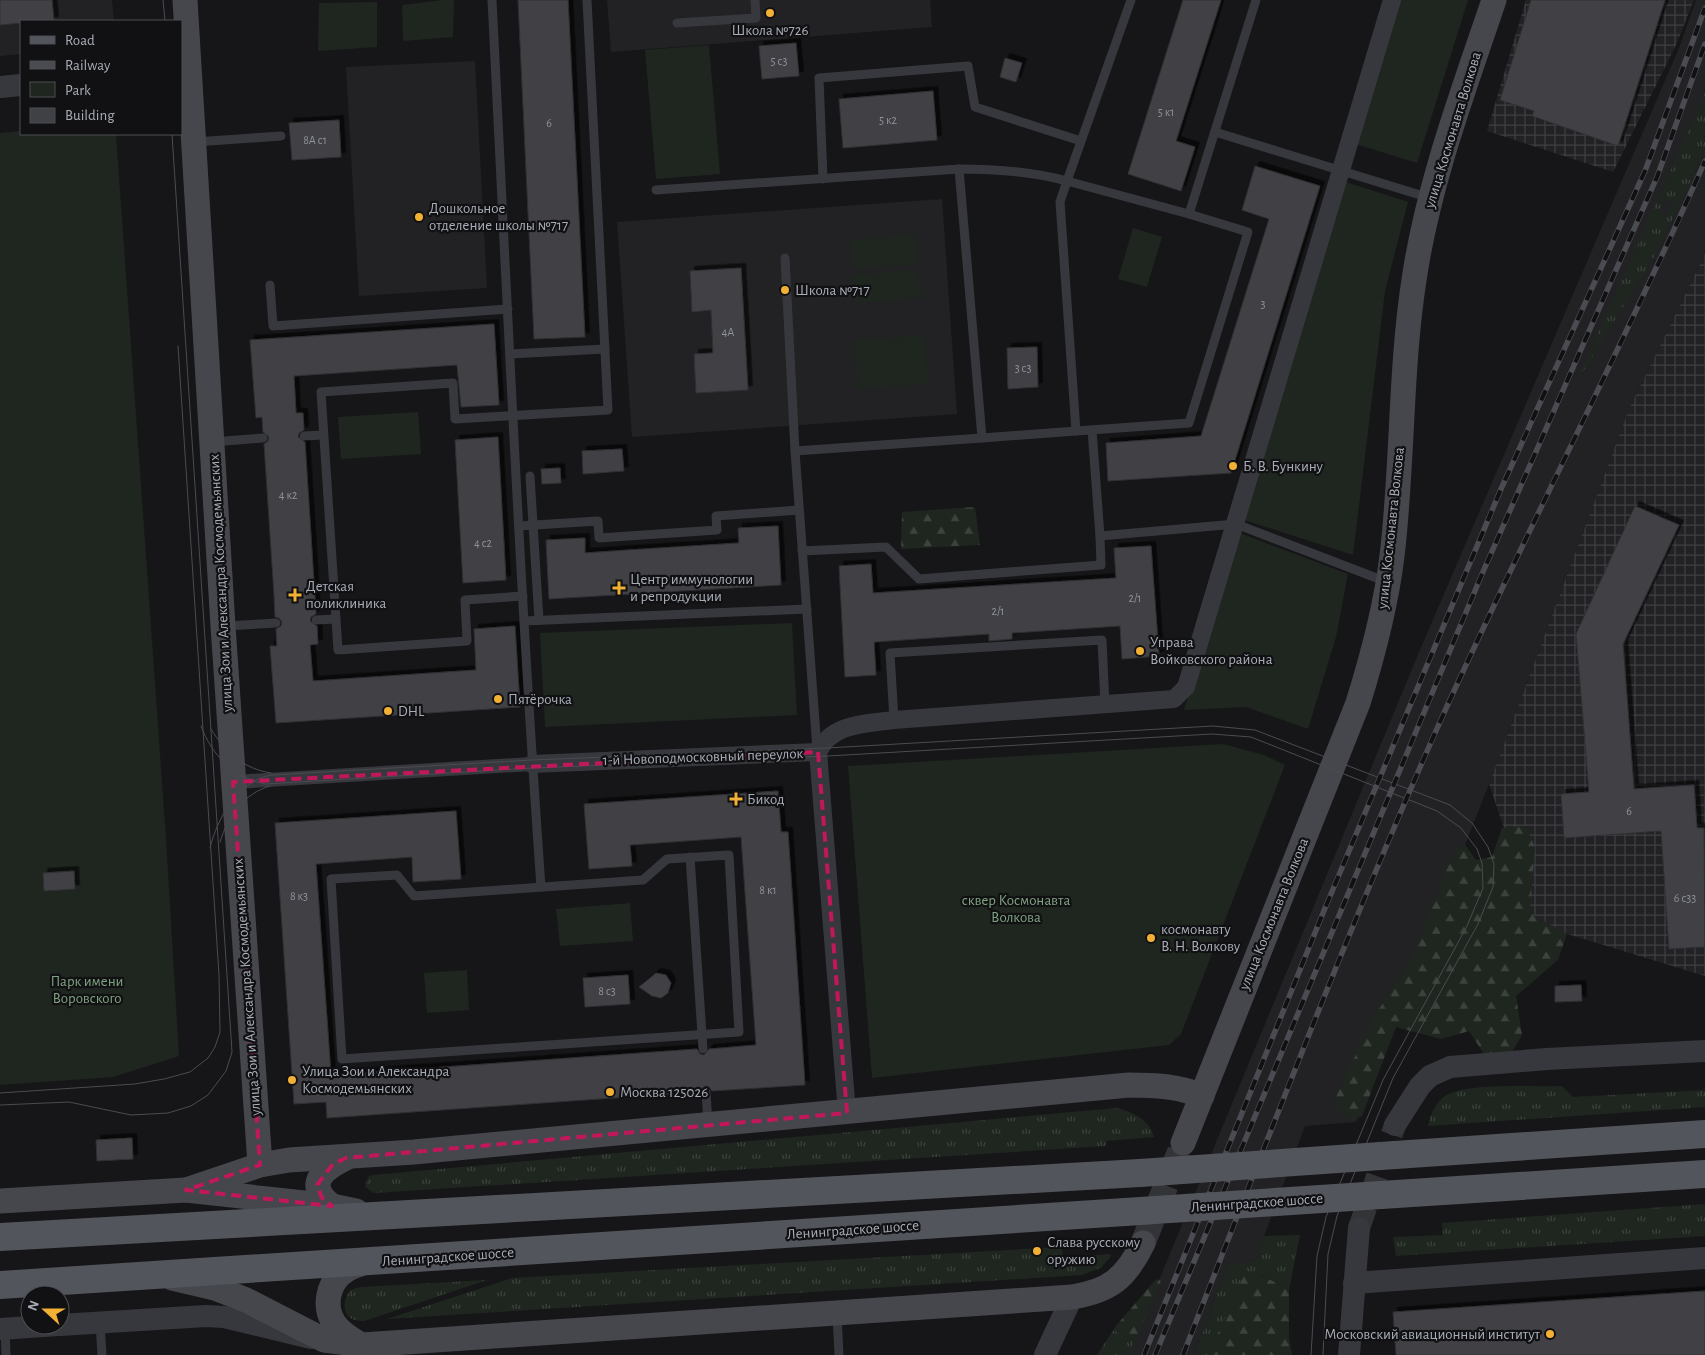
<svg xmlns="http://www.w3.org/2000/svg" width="1705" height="1355" font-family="'Alegreya Sans',sans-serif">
<defs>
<pattern id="industrial-grid" width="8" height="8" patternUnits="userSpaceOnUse" patternTransform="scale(1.25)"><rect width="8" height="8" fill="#222225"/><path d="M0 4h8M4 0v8" fill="none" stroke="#3f3f43"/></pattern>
<pattern id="grass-tufts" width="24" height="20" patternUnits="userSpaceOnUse" patternTransform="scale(1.25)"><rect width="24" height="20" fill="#1e261f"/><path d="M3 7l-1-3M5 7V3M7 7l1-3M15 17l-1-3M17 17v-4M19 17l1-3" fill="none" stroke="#3c433d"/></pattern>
<pattern id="forest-firs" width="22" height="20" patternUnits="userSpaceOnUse" patternTransform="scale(1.25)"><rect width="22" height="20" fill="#1e261f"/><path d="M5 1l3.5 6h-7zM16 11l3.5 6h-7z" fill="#3c433d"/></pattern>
<filter id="shadow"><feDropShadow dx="4.5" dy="-4.5" stdDeviation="0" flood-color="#0009"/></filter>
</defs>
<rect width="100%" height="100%" fill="#161618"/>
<g fill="#222225">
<polygon points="0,0 112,0 114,21 21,21 21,54 0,56"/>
<polygon points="607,0 930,0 932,27 611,52"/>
<polygon points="1696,0 1705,0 1705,254 1629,409 1489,784 1356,1122 1305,1126 1255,1261 1228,1265 1194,1355 1128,1355 1419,652 1679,48"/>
<polygon points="475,61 487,288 359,296 346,67"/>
<polygon points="942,199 957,414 632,437 617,222"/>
</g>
<g fill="url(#industrial-grid)">
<polygon points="1526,0 1694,0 1677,43 1613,172 1487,131"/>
<polygon points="1705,254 1705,976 1512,917 1522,881 1489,784 1629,409"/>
</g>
<g fill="url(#grass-tufts)" fill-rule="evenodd">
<path d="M1705,93V147L1690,182L1657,252L1577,381ZM1664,198L1673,202L1667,215L1659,211Z"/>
<path d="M1562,1086L1573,1097L1705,1090V1107L1428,1126C1430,1115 1436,1102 1445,1096C1465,1082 1536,1087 1562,1086Z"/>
<path d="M1117,1108C1134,1113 1149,1119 1154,1137L1106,1141V1146L374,1193L365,1187L368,1177L373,1175Z"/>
<polygon points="1705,1204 1705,1236 1396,1256 1393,1237 1443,1235 1442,1223"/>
<polygon points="1300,1235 1289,1289 1259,1274 1208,1355 1194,1355 1228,1265 1255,1261 1264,1236"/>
<polygon points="1062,1247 1063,1257 1111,1254 1110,1258 1100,1268 1082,1275 387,1319 512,1278"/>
<path d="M487,1280L364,1321C343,1322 340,1305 350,1290L361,1287Z"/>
<polygon points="1116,1326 1116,1331 1131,1340 1138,1334 1128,1355 1097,1355"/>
</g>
<g fill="url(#forest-firs)">
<polygon points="975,507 980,545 901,549 902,512"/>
<polygon points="1526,826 1535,848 1530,913 1567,934 1558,960 1516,996 1522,1035 1512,1052 1484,1054 1469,1031 1441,1039 1396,1027 1362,1116 1353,1120 1337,1110 1336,1097 1373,1018 1412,960 1453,853 1464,843 1476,860 1492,857 1502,828"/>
<polygon points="1258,1274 1289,1289 1289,1338 1292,1355 1208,1355 1243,1277"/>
<path d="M1156,1279L1161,1281L1138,1334L1131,1340C1123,1338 1116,1335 1116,1326Z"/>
</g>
<g fill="#1e261f">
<polygon points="443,0 454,0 453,37 403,41 402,5"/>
<polygon points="1397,0 1468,0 1417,163 1352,143"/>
<polygon points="377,2 377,47 318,51 319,3"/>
<polygon points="709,45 720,174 656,179 645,50"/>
<polygon points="21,131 21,134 116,134 166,838 179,1056 113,1077 0,1085 0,133"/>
<polygon points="1343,181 1408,202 1385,291 1353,555 1244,520"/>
<polygon points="1133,228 1162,237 1147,287 1118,279"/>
<polygon points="916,235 918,264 852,269 850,240"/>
<polygon points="918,270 921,298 854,303 852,275"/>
<polygon points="925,335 928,384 858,389 854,340"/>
<polygon points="418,412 421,454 341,459 338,417"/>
<polygon points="1240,533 1348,574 1336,637 1308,729 1246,707 1184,710"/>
<polygon points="792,623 797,715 545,727 540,633"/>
<polygon points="1223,744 1264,755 1285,765 1181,1034 1169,1045 872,1078 848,766"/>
<polygon points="630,903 633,941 560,946 556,909"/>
<polygon points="467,970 469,1010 427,1013 424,973"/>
</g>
<g fill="#404145" stroke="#303034" filter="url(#shadow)">
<polygon points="0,0 52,0 54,21 21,21 21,23 0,25"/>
<polygon points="518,0 568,0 585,337 534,339"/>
<polygon points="1183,0 1221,0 1176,141 1195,147 1181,191 1128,174"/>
<polygon points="1531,0 1665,0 1618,146 1532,116 1534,111 1500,100"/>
<polygon points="796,43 799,76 762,79 759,46"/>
<polygon points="1005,58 1022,63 1016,82 1000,77"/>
<polygon points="933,91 937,140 843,148 839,99"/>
<polygon points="339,120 341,157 292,160 289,123"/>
<polygon points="1255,166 1320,186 1231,473 1108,481 1106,443 1201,436 1269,219 1242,210"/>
<polygon points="741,268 748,390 696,393 694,354 713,353 711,310 692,312 690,271"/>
<polygon points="494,324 499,405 461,407 457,365 294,376 296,413 303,413 304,430 299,433 298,437 305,442 316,614 311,617 310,621 317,626 318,644 310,645 313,681 476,670 474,629 515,626 520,707 276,723 270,646 277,646 276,629 281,626 282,622 279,618 275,617 274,595 264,444 268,441 269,437 263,432 262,417 256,418 250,340"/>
<polygon points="1037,347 1038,387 1008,389 1007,348"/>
<polygon points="498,437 506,580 463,583 455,440"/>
<polygon points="622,449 624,471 583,474 582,451"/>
<polygon points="560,468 561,483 542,484 541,469"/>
<polygon points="1635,506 1679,525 1623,644 1634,789 1694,785 1697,828 1704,828 1705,947 1669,949 1661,831 1564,838 1561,794 1589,792 1576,634"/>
<polygon points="778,526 781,585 549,599 546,540 585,538 585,553 628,550 739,543 738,528"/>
<polygon points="1151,546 1159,656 1122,659 1120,626 1012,633 1012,639 989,641 989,634 874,642 876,675 845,677 839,566 871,564 873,593 1116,578 1114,548"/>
<polygon points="778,791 781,832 788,832 805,1085 712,1091 709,1087 705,1086 700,1092 327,1118 326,1102 294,1104 275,823 456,811 461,879 413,882 412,857 316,864 331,1075 697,1049 700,1054 704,1055 709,1049 756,1045 741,837 630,845 632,866 589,869 584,804"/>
<polygon points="74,871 75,889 44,891 43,873"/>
<polygon points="656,973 666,975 671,983 668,993 661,998 652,996 639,987"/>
<polygon points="628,975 630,1004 585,1007 583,978"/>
<polygon points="1581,985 1582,1001 1555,1002 1555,986"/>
<polygon points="132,1138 133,1159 97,1161 96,1140"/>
<polygon points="1705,1291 1705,1355 1396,1355 1393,1312"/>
</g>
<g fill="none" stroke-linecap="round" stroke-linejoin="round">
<polyline stroke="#333438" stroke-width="22" stroke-dasharray="22 11" stroke-linecap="butt" points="1359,1228 1395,1125"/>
<polyline stroke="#333438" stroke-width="25" stroke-dasharray="25 12" stroke-linecap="butt" points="1143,1243 1183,1143"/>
<g stroke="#37383d" stroke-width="9">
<path d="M492,0C507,296 520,592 541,887"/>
<polyline points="677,23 756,18 755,0"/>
<polyline points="1215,132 1430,198"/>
<polyline points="195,142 281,136"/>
<polyline points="823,179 819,78 968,66 975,107 1081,141"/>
<polyline points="656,190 959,169"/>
<polyline points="785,258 795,451"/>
<polyline points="270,285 273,326 508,309"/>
<polyline points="510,354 605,349"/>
<polyline points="1092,430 1100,536"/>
<polyline points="1076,431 1189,423 1248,232 1189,214"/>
<polyline points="304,436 323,435"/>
<polyline points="982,438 1076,431 1060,202 1067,181 1189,214 1256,0"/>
<polyline points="213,442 263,438"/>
<polyline points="530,476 539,620"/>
<polyline points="519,526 598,521 599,538 717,530 716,516 799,510"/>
<polyline points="802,551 886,547 919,579 1101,565 1100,536 1236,524 1387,582"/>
<polyline points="336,619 321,392 453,383 455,419 608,410 587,0"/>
<polyline points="316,620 336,619 338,650 467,641 465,600 523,596"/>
<polyline points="524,621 807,609"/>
<polyline points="226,626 276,623"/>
<polyline points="894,720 890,653 1102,640 1105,705"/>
<path d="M817,749L795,451L982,438L959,169C996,169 1031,171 1067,181L1131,0"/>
<polygon points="729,855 739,1032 342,1059 331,879 397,875 414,896 643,880 667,859"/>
<polyline points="690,857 703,1049"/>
<polyline points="706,1092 708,1124"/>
<polyline points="837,1315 839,1355"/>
<polyline points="100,1323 102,1355"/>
<polyline points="5,1329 6,1355"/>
</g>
<polyline stroke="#37383d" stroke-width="14" points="233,782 532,764"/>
<g stroke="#37383d" stroke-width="18">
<path d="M818,752C832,723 865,724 894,720L1174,699L1186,687L1392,0"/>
<polyline points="818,752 847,1113"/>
<polyline points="532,764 818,752"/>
</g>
<g stroke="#37383d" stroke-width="22">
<polyline points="0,87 21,85"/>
<polyline points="1395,1125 1420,1086 1430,1076 1450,1067 1547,1059 1705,1051"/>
<polyline points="1354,1283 1705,1258"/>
<polyline points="60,1325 206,1316 224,1317 311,1338"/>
<polyline points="0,1329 58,1325"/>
<polyline points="1045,1355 1072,1297"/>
<polyline points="1349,1355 1359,1228"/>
</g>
<g stroke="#45474d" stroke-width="25">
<polyline points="185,0 223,626 260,1165"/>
<path d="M1183,1143L1358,703C1373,655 1386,606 1392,556C1403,464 1400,371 1414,280C1428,184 1463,92 1494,0"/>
<path d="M186,1190L260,1165L289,1160L414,1152L1129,1085C1154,1085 1179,1086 1202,1096"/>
<polyline points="0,1201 186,1190 332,1206 356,1211"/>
<path d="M332,1206C305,1185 321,1170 346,1158"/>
<path d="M172,1278L215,1288L246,1300L324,1340L362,1345L1072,1297C1110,1291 1126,1278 1143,1243"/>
<path d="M361,1345C351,1339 340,1333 334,1323C323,1306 328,1282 345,1271C350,1267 359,1265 366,1262"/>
</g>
<g stroke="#53555c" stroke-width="28">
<polyline points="1395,1155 1705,1134"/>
<polyline points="1381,1195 1705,1174"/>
<polyline points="0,1237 1140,1173"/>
<polyline points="0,1285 1125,1212"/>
</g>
<g stroke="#4a4c52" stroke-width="1">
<polyline points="163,0 165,21"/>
<path d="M201,726C212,756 234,777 265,784L533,768L828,756L1212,734L1251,737L1437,811L1461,828L1477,849L1482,863L1483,888L1467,926L1383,1080L1326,1217L1317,1256L1311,1355"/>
<path d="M211,729C225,752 244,769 271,773"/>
<path d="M220,842C228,816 243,794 270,786"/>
<path d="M210,848C217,819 238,780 272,775L532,760L827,748L1213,726L1255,730L1450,805L1472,823L1488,847L1494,864L1493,887L1478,924L1393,1078L1337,1216L1328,1254L1323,1355"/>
<polyline points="0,1093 135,1084 164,1079 190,1072 208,1058 215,1047 220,1032 219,975 178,346"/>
<polyline points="0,1105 69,1102 131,1115 168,1113 191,1106 208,1095 226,1071 232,1052 172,134"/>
</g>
<g stroke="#4a4c52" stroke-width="5.5">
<g id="rail">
<polyline points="1144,1355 1323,913 1501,489 1645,171 1705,8"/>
<polyline points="1155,1355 1482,574 1657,177 1705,44"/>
<path d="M1183,1355C1266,1143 1347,932 1439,724C1524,535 1621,351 1705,161"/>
</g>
</g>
<use href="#rail" stroke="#111113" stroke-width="4" stroke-dasharray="11" stroke-linecap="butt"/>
<g stroke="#53555c" stroke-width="28">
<polyline points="1140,1173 1395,1155"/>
<polyline points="1125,1212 1381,1195"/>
</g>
</g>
<path fill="none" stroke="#c2185b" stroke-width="4" stroke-dasharray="10 6" stroke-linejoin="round" d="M818,752L847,1113L346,1158L333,1164L317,1185L322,1198L332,1206L186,1190L260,1165L233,782Z"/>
<g fill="#f2b134" stroke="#111113" stroke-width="2">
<circle cx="770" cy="13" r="5"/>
<circle cx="419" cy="217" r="5"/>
<circle cx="785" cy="290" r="5"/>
<circle cx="1233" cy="466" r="5"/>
<path d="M616.5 580.5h5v5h5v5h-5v5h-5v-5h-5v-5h5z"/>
<path d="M292.5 587.5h5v5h5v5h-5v5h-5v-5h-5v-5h5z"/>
<circle cx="1140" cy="651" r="5"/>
<circle cx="498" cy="699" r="5"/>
<circle cx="388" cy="711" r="5"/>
<path d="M733.5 791.5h5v5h5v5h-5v5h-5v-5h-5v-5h5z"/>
<circle cx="1151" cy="938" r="5"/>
<circle cx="292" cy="1080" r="5"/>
<circle cx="610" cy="1092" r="5"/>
<circle cx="1037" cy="1251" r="5"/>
<circle cx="1550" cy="1334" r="5"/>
</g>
<g text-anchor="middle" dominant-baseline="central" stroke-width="4.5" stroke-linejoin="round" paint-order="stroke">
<g font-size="12" fill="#8e929b">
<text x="779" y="61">5 с3</text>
<text x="1166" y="112">5 к1</text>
<text x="888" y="120">5 к2</text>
<text x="549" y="123">6</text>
<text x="315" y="140">8А с1</text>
<text x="1263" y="304">3</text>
<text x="728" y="332">4А</text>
<text x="1023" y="368">3 с3</text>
<text x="288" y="495">4 к2</text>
<text x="483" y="543">4 с2</text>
<text x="1135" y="598">2/1</text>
<text x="998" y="611">2/1</text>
<text x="1629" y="811">6</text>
<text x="768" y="890">8 к1</text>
<text x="299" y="896">8 к3</text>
<text x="1685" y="898">6 с33</text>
<text x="607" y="991">8 с3</text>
</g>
<g font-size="15" fill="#a8adb8" stroke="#111113" text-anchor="start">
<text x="770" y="30" text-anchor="middle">Школа №726</text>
<text x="429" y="208">Дошкольное<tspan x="429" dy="17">отделение школы №717</tspan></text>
<text x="795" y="290">Школа №717</text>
<text x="1243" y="466">Б. В. Бункину</text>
<text x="630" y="579">Центр иммунологии<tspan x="630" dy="17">и репродукции</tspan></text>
<text x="306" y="586">Детская<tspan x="306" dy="17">поликлиника</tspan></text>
<text x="1150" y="642">Управа<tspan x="1150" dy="17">Войковского района</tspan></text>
<text x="508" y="699">Пятёрочка</text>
<text x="398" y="711">DHL</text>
<text x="747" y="799">Бикод</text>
<text x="1161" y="929">космонавту<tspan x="1161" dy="17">В. Н. Волкову</tspan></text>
<text x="302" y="1071">Улица Зои и Александра<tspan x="302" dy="17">Космодемьянских</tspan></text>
<text x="620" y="1092">Москва 125026</text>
<text x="1047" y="1242">Слава русскому<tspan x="1047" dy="17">оружию</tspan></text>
<text x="1540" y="1334" text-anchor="end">Московский авиационный институт</text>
</g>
<g font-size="15" fill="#a8adb8" stroke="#111113">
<text transform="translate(1453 130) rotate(-73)">улица Космонавта Волкова</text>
<text transform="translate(1391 528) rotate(-84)">улица Космонавта Волкова</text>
<text transform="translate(221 583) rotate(-93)">улица Зои и Александра Космодемьянских</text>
<text transform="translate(703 757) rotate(-2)">1-й Новоподмосковный переулок</text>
<text transform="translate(1274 914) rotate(-68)">улица Космонавта Волкова</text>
<text transform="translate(247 987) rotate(-94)">улица Зои и Александра Космодемьянских</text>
<text transform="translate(1257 1203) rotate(-4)">Ленинградское шоссе</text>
<text transform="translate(853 1230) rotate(-4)">Ленинградское шоссе</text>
<text transform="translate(448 1257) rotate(-4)">Ленинградское шоссе</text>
</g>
<g font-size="15" fill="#7fa381" stroke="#111113">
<text x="1016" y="900">сквер Космонавта<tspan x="1016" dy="17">Волкова</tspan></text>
<text x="87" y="981">Парк имени<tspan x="87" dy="17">Воровского</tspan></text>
</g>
</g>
<rect x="20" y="20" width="162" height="115" fill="#111113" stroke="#4d4f55"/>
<rect x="30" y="36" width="25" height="8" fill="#53555c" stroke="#4d4f55"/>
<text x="65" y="45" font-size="15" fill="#a8adb8">Road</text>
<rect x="30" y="61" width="25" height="8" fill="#4a4c52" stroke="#4d4f55"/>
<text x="65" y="70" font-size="15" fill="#a8adb8">Railway</text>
<rect x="30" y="82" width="25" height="15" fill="#1e261f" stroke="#4d4f55"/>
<text x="65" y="95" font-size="15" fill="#a8adb8">Park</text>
<rect x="30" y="108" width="25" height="15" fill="#404145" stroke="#4d4f55"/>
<text x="65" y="120" font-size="15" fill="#a8adb8">Building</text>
<g transform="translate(45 1310) rotate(291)"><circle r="24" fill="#111113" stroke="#4d4f55"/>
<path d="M0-4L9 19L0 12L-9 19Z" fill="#f2b134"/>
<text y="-8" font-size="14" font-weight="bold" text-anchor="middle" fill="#a8adb8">N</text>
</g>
</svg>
